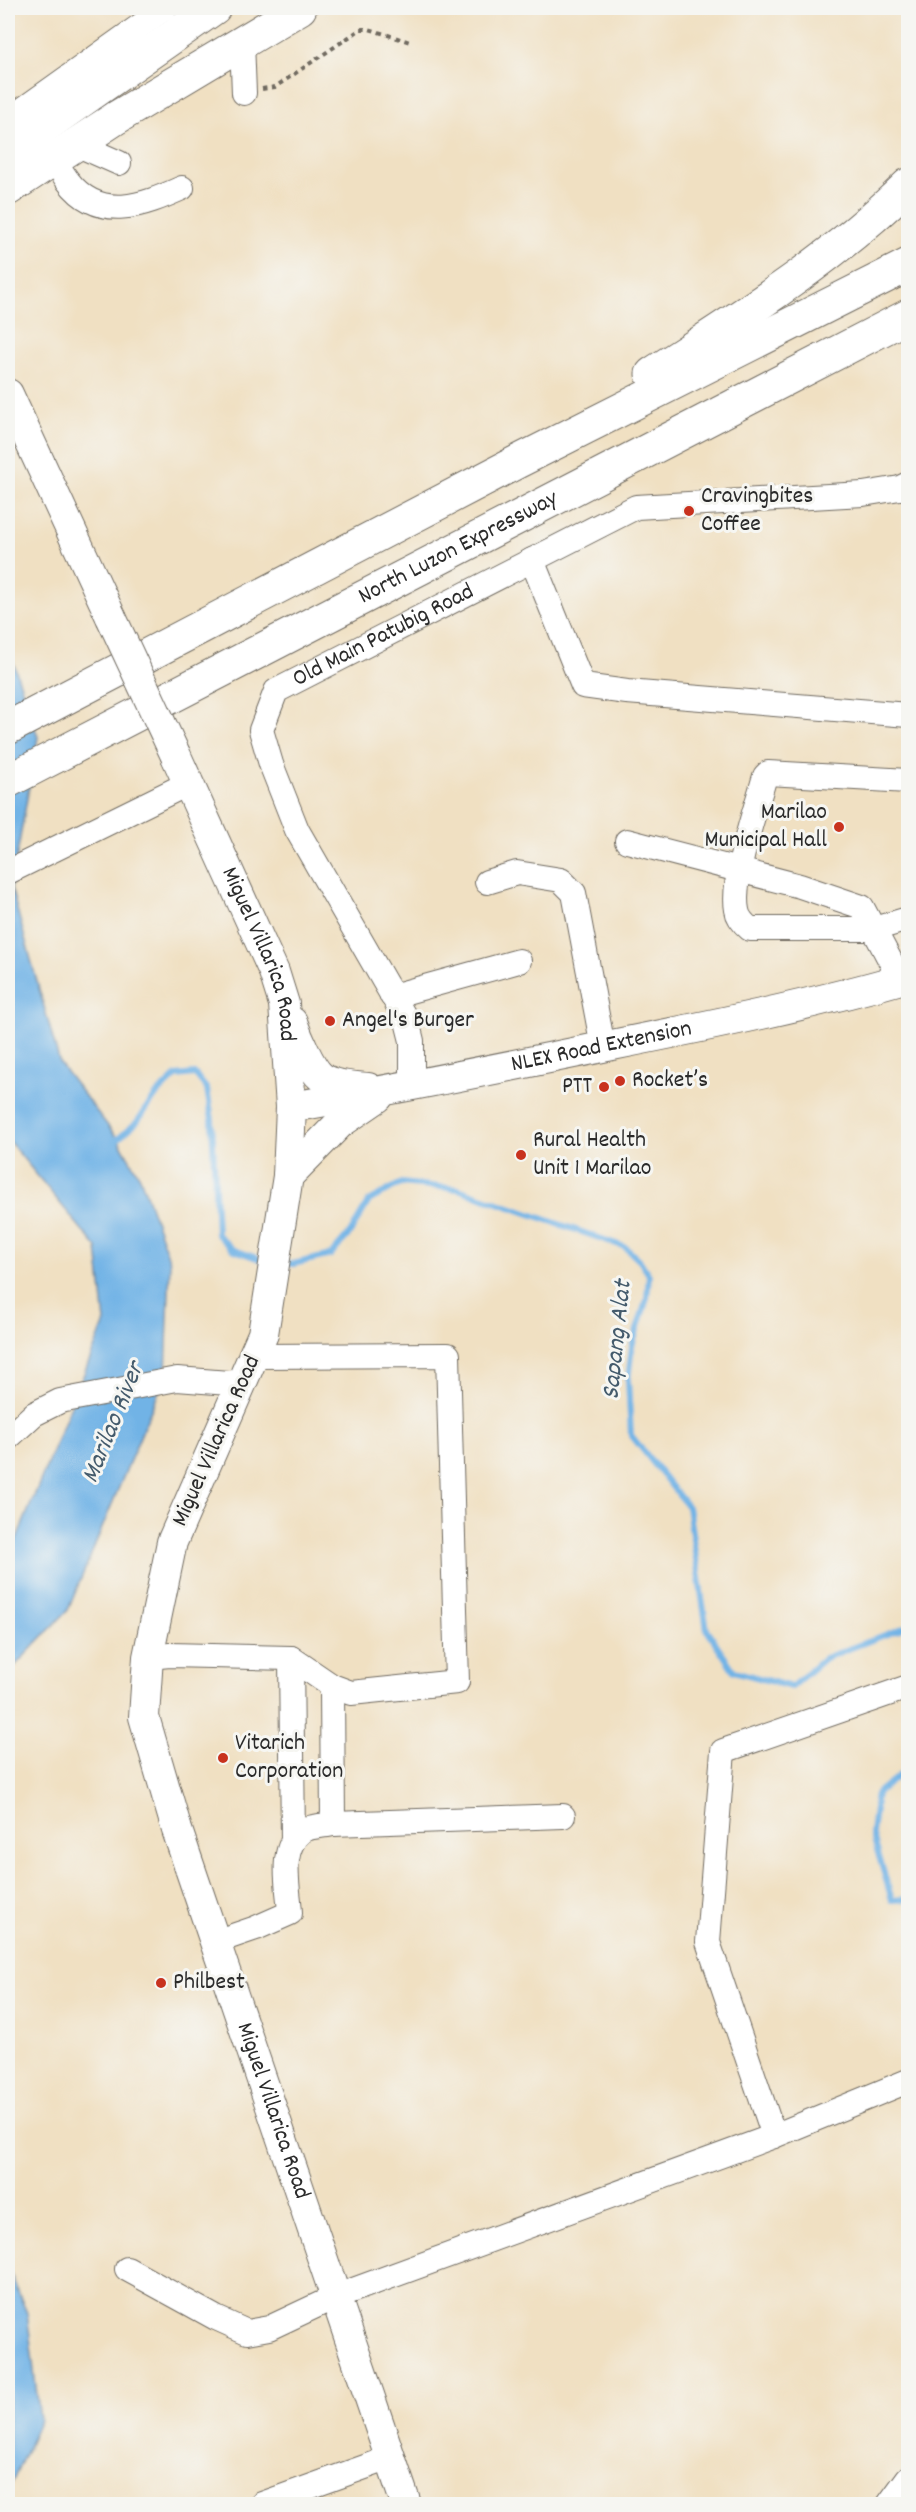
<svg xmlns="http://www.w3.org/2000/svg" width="916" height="2512" font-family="Dekko,sans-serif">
<rect width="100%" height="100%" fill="#f6f6f2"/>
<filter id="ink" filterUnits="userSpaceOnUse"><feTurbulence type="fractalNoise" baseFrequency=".0167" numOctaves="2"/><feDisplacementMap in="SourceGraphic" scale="12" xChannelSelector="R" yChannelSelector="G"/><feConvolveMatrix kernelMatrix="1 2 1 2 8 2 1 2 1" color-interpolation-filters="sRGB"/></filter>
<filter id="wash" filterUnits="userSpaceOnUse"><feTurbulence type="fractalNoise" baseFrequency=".008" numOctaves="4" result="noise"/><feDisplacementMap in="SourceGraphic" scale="24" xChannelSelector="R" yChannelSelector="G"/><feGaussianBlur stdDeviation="1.35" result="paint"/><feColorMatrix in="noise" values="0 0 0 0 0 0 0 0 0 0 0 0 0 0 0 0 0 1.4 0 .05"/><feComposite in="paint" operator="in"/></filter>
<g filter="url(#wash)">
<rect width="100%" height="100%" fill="#f0e0c2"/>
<g fill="#71b3e6" stroke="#4e6f88" stroke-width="1.5">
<polygon points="8,647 38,737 11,888 60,1064 118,1139 140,1177 170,1262 166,1374 68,1610 8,1673 8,1560 105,1322 97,1248 8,1140"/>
<polygon points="8,2268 27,2313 40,2420 8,2492"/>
</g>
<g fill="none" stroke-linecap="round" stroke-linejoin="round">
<g stroke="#71b3e6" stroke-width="6">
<polyline points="111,1141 118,1139 137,1122 156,1095 176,1076 195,1074 207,1089 212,1120 217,1234 232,1249 265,1261"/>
<polyline points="281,1263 293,1264 331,1255 350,1233 369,1201 401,1183 458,1189 625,1247 640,1261 649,1275 647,1298 632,1346 628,1380 631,1435 688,1507 707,1630 734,1671 791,1687 825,1658 908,1626"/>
<polyline points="908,1771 906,1770 877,1793 872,1833 892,1900 908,1899"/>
</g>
</g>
</g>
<g filter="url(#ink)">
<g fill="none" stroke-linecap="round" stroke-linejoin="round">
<g stroke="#706a60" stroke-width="26">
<g id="minor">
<polyline points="242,42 244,93"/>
<polyline points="8,120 165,8"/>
<polyline points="76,144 119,163"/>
<path d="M45,146C53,158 60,170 68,181C100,223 144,205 182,188"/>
<polyline points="532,560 583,686 627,692 908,715"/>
<path d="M908,781L768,773L765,776C756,809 731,878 737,910C738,918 744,924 750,929H874L908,919"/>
<polyline points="627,841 800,886 862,907 900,979"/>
<polyline points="8,872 189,783"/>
<polyline points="487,882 517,873 561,880 574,893 603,1047"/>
<polyline points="392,996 519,961"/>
<path id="s1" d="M412,1087V1041L407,1021L297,830L271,764L261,730L276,691L636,507L863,494L900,488L908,484"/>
<polyline points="254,1356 448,1355 457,1682 351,1693 332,1686 291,1658"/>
<polyline points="8,1438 34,1414 60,1401 177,1379 242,1384"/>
<polyline points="148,1657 170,1655 291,1658 293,1841"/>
<polyline points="332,1686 333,1824"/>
<path d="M215,1942L256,1928L290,1913C289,1888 278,1850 301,1832C308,1826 324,1826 333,1824L563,1816"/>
<polyline points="774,2136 708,1942 723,1751 908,1687"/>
<polyline points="127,2269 216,2318 247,2332 269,2328 337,2296 774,2136 908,2081"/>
<polyline points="262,2504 390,2458"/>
<polyline points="889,2504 908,2478"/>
</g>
</g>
<g stroke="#706a60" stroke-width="32">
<g id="major">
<polyline points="8,394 111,617"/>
<path id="s2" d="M176,756L274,972L284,1004L291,1107L288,1176L263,1334L172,1542L148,1657L144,1717L177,1830L406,2504"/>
<path d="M292,1022C297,1036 310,1068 321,1077C333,1086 354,1087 368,1088"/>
<path id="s3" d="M291,1107C399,1089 506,1067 612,1045C712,1025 811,1005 908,977"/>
<polyline points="288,1176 340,1123 378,1097"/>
</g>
</g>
<g stroke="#706a60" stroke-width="35">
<g id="highway">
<polyline points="8,152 214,8"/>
<polyline points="8,189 116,118 300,8"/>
<path d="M652,374C741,316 832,260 908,185"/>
<polyline points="8,728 517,462 908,265"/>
<path id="s4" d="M8,781L908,316"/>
</g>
</g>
<polyline stroke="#706a60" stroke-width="4" stroke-dasharray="4.5 4.5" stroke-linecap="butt" points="262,89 275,87 361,29 369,29 410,42"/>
<use href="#minor" stroke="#fff" stroke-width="24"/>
<use href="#major" stroke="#fff" stroke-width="30"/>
<use href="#highway" stroke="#fff" stroke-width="33"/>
<g stroke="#706a60" stroke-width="32" stroke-linecap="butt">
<polyline id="major-bridge" points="111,617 176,756"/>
</g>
<use href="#major-bridge" stroke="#fff" stroke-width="30"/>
</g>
</g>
<g fill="#c8321e" stroke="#f6f6f2" stroke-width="2">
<circle cx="689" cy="511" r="6"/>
<circle cx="839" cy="827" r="6"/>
<circle cx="330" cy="1021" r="6"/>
<circle cx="620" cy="1081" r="6"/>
<circle cx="604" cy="1087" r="6"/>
<circle cx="521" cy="1155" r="6"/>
<circle cx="223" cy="1758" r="6"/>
<circle cx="161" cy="1983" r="6"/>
</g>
<g text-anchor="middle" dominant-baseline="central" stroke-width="6" stroke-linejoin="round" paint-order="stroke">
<g font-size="24" fill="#2b2b2b" stroke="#f6f6f2" text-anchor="start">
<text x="701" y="497">Cravingbites<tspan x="701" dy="28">Coffee</tspan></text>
<text x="827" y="813" text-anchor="end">Marilao<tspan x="827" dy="28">Municipal Hall</tspan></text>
<text x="342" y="1021">Angel's Burger</text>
<text x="632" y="1081">Rocket’s</text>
<text x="592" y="1087" text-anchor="end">PTT</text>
<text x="533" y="1141">Rural Health<tspan x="533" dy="28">Unit 1 Marilao</tspan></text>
<text x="235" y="1744">Vitarich<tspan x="235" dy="28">Corporation</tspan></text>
<text x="173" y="1983">Philbest</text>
</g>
<g font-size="24" fill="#2b2b2b" stroke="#f6f6f2">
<text stroke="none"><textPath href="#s4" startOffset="507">North Luzon Expressway</textPath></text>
<text stroke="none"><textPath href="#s1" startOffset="556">Old Main Patubig Road</textPath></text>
<text stroke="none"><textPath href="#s2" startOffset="216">Miguel Villarica Road</textPath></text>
<text stroke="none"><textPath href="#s3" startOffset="316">NLEX Road Extension</textPath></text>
<text transform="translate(217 1441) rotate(-66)">Miguel Villarica Road</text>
<text stroke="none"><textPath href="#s2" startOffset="1422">Miguel Villarica Road</textPath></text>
</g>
<g font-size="26" font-style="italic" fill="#445b6c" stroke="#f6f6f2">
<text transform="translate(618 1340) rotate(-84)">Sapang Alat</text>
<text transform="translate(114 1423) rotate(-68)">Marilao River</text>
</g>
</g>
<rect width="916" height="2512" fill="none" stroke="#f6f6f2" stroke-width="30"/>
</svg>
